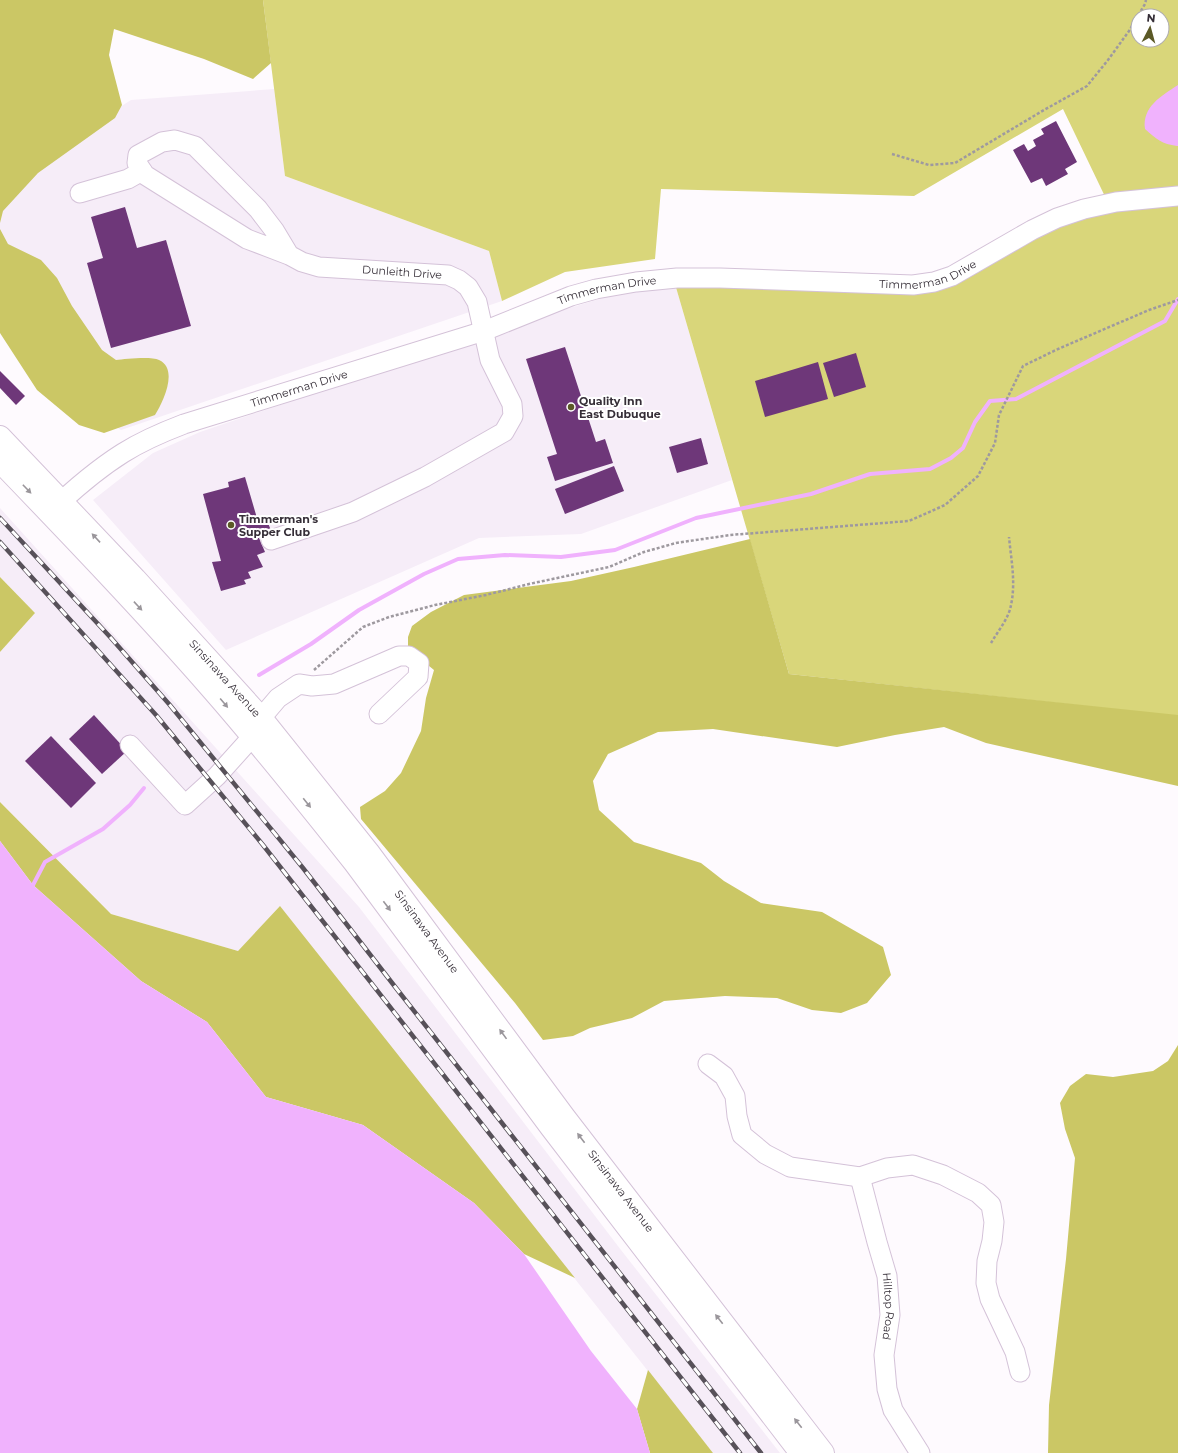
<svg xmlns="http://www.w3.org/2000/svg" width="1178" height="1453" font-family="Montserrat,sans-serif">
<rect width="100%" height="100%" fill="#fefafe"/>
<g fill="#f6edf8">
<polygon points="274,89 285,176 489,251 502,301 121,430 76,403 0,307 0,184 131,100"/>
<polygon points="675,284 732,480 581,534 479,538 226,650 93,500 153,453 200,432 550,314 609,296"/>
<polygon points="0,508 359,907 621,1250 780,1453 713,1453 280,907 238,951 111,914 0,802 0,652 35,613 0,577"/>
</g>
<path fill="#d9d67a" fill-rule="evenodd" d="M263,0H1178V716L789,674L675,284L907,291L1034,236L1111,209L1063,109L914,196L661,189L655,259L565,272L502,301L489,251L285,176ZM1138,16H1162V40H1138Z"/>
<g fill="#cbc765">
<polygon points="0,0 263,0 271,63 253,79 204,59 114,29 109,55 122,105 115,118 38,173 3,211 0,223"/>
<path d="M0,229L8,244L41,260L57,278L72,306L102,350L116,360C125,359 151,356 159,360C179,369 163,402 155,415L104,433L79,425L37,390L0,333Z"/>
<polygon points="750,539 789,674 1178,715 1178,786 986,743 944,727 895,735 837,747 713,729 658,732 608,754 593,781 599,810 634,842 701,863 724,881 761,903 822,912 883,947 891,975 867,1003 841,1013 812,1010 777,998 725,996 664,1001 632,1018 590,1028 573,1036 543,1040 515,1003 361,819 360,807 385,791 401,773 421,731 426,698 434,670 408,649 408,637 412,626 431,612 464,595 571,581 634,567"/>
<polygon points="0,577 35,613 0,652"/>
<polygon points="0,802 111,914 238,951 280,906 575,1278 524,1254 474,1203 363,1125 266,1097 207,1022 141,981 33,885 0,841"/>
<polygon points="1178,1045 1178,1453 1048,1453 1049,1405 1066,1259 1075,1158 1065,1129 1060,1103 1070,1086 1086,1074 1113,1077 1153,1071 1168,1061"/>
<polygon points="648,1370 713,1453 650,1453 637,1409"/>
</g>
<g fill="#f0b2fd">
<path d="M1178,85V146H1177C1162,144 1156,139 1145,129C1142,107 1161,96 1178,85Z"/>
<polygon points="0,841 33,885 141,981 207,1022 266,1097 363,1125 474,1203 524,1254 591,1351 637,1409 650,1453 0,1453"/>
</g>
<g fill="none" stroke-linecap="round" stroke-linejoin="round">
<g stroke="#f0b2fd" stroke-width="4">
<polyline points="259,675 311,644 359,610 424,574 458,559 505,555 561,557 615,550 696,518 811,494 870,474 930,469 951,458 963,448 975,422 990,401 1016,399 1165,321 1178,299"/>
<polyline points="33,885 45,862 103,829 130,805 144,788"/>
</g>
</g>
<g fill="#6e3779">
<polygon points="1056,121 1077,162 1065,169 1068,174 1046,186 1042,178 1031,183 1013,150 1024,144 1028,151 1036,146 1033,140 1044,134 1041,129"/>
<polygon points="125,207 137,248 166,240 191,326 111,348 87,263 103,258 91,217"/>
<polygon points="565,347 596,442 605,439 613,463 555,481 547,457 557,454 526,359"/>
<polygon points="856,353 866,387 834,397 823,363"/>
<polygon points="818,362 828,399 765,417 755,381"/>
<polygon points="0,371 25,396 16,405 0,388"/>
<polygon points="701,438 708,464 677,473 669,447"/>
<polygon points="614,466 624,491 565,514 555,489"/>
<polygon points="245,477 259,525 268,523 272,533 259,538 265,552 257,555 263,567 248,572 251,578 244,580 246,584 221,591 212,562 221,561 203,494 229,487 228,482"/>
<polygon points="94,715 127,751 102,774 69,739"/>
<polygon points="51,736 96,783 71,808 25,761"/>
</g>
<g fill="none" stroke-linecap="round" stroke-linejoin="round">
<g stroke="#d4c2d8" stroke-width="21">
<g id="minor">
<polyline points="80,193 128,179 142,171"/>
<path id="s1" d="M50,512C73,490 96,470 123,453C142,441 163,432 184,424L484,331L571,296L596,289L636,282L677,278H720L913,285L934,282L952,276L1032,230L1057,218L1084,209L1116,202L1178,196"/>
<polyline points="271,540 353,512 425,477 504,432 513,416 512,404 490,360 477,302 468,287 459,280 448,275 319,267 302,262 289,255 247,239 145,175 137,163 138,155 162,142 175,140 195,146 258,209 274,230 289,255"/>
<polyline points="130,745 185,805 217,776 252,737 261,718 278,698 299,684 312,686 334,684 399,656 409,656 419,663 418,677 379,714"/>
<polyline points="708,1064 724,1076 735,1096 737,1116 742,1135 765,1154 790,1167 860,1177 887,1168 913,1165 943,1175 978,1193 991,1205 994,1222 992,1241 987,1261 986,1283 990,1299 1015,1352 1020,1372"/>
<path id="s2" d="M860,1177L877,1242L887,1276L890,1315L884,1355L887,1389L893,1410L920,1453"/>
</g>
</g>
<g stroke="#d4c2d8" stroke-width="24">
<g id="highway">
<path id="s3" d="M0,437L135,579L261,718L368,852L564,1117L823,1453"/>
<path d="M0,461C72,536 144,611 213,690C262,746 309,805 355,863L551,1127L801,1453"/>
</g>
</g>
<g stroke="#9e999f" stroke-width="2.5" stroke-dasharray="3 2" stroke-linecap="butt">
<polyline points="892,154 929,165 955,163 1044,110 1087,86 1108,60 1129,31 1145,4 1146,0"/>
<path d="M991,643C998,631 1009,618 1011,605C1016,582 1011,559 1009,537"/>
<polyline points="314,670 363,627 389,617 435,605 486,595 529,584 609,567 644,552 676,543 730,535 909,521 945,505 978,476 995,443 999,415 1023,366 1058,349 1149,310 1178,300"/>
</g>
<use href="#minor" stroke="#fff" stroke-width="19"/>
<use href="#highway" stroke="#fff" stroke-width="22"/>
<g stroke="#575159" stroke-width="4.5">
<g id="rail">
<polyline points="0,518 111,638 169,704 303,868 396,988 761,1453"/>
<polyline points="0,542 156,715 263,845 740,1453"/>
</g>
</g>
<use href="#rail" stroke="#fff" stroke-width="3" stroke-dasharray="9" stroke-linecap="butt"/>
</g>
<defs><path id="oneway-solid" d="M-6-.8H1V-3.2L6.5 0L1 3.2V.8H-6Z"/></defs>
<g fill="#9a969b">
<use href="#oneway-solid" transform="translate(27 489) rotate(46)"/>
<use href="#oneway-solid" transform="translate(96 538) rotate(-133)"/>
<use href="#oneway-solid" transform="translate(138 606) rotate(47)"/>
<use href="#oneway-solid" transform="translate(224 703) rotate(50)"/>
<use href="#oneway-solid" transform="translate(307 803) rotate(51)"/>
<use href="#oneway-solid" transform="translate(387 906) rotate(53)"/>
<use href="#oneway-solid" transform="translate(503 1034) rotate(-126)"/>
<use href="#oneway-solid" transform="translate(581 1138) rotate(-127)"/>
<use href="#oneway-solid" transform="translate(719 1319) rotate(-128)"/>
<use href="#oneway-solid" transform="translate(798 1423) rotate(-128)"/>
</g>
<g fill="#5b5926" stroke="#fff" stroke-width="1.5">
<circle cx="571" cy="407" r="4"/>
<circle cx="231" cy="525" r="4"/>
</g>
<g text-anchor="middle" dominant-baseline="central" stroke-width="4" stroke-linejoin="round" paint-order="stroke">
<g font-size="11" fill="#352e37" stroke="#fff">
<text transform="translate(402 272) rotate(4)">Dunleith Drive</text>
<text stroke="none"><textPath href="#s1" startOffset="930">Timmerman Drive</textPath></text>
<text stroke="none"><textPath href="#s1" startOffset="606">Timmerman Drive</textPath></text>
<text stroke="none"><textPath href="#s1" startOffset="282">Timmerman Drive</textPath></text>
<text stroke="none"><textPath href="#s3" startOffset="330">Sinsinawa Avenue</textPath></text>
<text stroke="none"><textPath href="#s3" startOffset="654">Sinsinawa Avenue</textPath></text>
<text stroke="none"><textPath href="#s3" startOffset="978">Sinsinawa Avenue</textPath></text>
<text stroke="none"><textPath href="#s2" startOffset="133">Hilltop Road</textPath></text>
</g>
<g font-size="11" font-weight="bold" fill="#352e37" stroke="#fff" text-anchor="start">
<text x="579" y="401">Quality Inn<tspan x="579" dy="13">East Dubuque</tspan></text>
<text x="239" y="519">Timmerman's<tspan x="239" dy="13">Supper Club</tspan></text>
</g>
</g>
<g transform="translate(1150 28) rotate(6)"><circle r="19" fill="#ffffff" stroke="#aeabaf"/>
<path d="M0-3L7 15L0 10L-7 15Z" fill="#5b5926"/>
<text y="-6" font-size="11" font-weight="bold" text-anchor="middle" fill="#352e37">N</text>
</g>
</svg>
